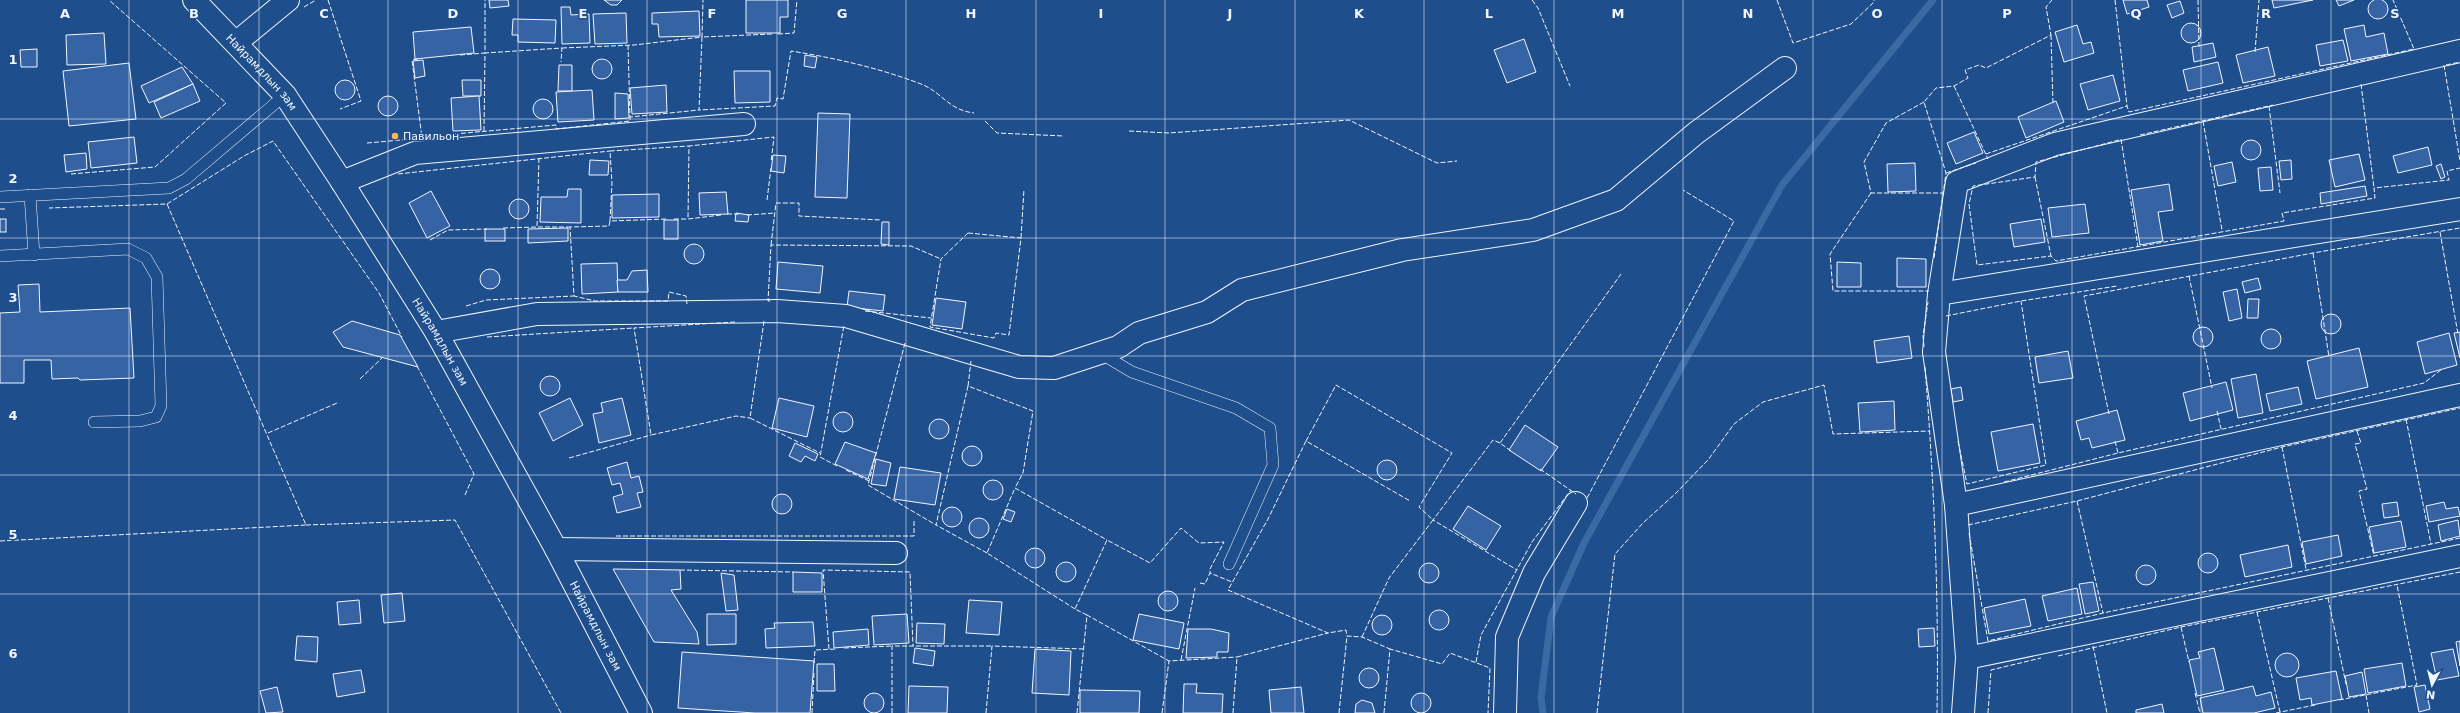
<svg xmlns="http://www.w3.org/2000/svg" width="2460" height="713" font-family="'DejaVu Sans',sans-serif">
<rect width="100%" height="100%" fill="#1f4e8c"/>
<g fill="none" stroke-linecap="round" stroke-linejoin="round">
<polyline stroke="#3b69a3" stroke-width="7" points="1543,713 1541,698 1551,617 1584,543 1782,185 1933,0"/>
</g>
<g fill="#3563a3" stroke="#f2f6ff">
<circle cx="2378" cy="9" r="10"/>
<polygon points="489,0 508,0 509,6 490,8"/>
<polygon points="604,0 622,0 617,5 611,5"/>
<polygon points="746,0 788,0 788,17 780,17 780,33 746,33"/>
<polygon points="2123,0 2147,0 2149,7 2127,14"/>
<polygon points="2272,0 2313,0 2274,8"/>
<polygon points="2336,0 2354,0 2339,6"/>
<polygon points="2180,1 2184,13 2172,18 2167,5"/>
<polygon points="561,7 570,7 571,15 589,14 590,43 562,44"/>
<polygon points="699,11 700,36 659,37 658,24 652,24 652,13"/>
<polygon points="626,13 627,43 595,44 593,14"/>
<polygon points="513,19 556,20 555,43 518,42 518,35 512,35"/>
<circle cx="2191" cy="33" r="10"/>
<polygon points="2077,25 2083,44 2091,42 2094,53 2064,62 2055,32"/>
<polygon points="2364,25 2366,37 2384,33 2388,54 2351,61 2344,29"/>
<polygon points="471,27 474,53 415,59 413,32"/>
<polygon points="104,33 106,64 67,65 66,35"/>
<polygon points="1524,39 1536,72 1507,83 1494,50"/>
<polygon points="2343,40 2348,61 2320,66 2316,45"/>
<polygon points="2213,43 2216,57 2194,62 2192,47"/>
<polygon points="2268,47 2275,76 2243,83 2236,55"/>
<polygon points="37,49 37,67 21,67 20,50"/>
<polygon points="805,55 817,57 815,68 804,66"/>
<circle cx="602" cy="69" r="10"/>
<polygon points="423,60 425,76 415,78 413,61"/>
<polygon points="2218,62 2223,83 2188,91 2183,70"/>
<polygon points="129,63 136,119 69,126 63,71"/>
<polygon points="559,65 572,65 572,91 558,91"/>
<polygon points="182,67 193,84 149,103 141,86"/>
<polygon points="734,71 770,71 770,102 735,103"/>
<polygon points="2113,75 2120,101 2088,110 2080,84"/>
<circle cx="345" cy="90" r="10"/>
<polygon points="462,80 481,80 481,96 463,96"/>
<polygon points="193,84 200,101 161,118 154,102"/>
<polygon points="666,85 667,112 632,114 630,88"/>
<polygon points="592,90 594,120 558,122 556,92"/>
<polygon points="615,93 628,94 629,118 615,119"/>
<circle cx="388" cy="106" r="10"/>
<polygon points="479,96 481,130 453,131 451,98"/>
<circle cx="543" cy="109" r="10"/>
<polygon points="2056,101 2064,122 2026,138 2018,117"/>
<polygon points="818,113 850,114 847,198 815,197"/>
<polygon points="1974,132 1983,153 1956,164 1947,143"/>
<polygon points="134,137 137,163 91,168 88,142"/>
<circle cx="2251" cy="150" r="10"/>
<polygon points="2428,147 2432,165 2398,173 2393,156"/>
<polygon points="86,153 87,169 66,172 64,155"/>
<polygon points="2359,154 2365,180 2335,187 2329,160"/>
<polygon points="773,155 786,156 784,173 771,171"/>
<polygon points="590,160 609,161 608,175 589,175"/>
<polygon points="2291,160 2292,179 2281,180 2279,161"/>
<polygon points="2232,162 2236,182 2218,186 2214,166"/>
<polygon points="1915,163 1916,191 1888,192 1887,164"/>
<polygon points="2441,164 2445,177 2441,179 2436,166"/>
<polygon points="2271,167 2273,190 2260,191 2258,168"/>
<polygon points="2169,184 2173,210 2158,212 2163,241 2140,245 2131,190"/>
<polygon points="2365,186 2367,196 2321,204 2320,193"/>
<polygon points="568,189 581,189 581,223 540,222 541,197 567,197"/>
<polygon points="431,191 450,226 427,238 409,203"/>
<polygon points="726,192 728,214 700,215 699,193"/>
<polygon points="659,194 659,217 612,218 612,195"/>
<circle cx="519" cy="209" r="10"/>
<polygon points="2085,204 2089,233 2052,237 2048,208"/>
<polygon points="736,213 749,215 748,222 735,221"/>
<rect x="0" y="219" width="6" height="13"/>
<polygon points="2041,219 2045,242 2014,247 2010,224"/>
<rect x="664" y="220" width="14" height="19"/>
<polygon points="882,222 889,222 889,245 881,244"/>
<polygon points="568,228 568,241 528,243 528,229"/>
<rect x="485" y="229" width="20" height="12"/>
<circle cx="694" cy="254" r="10"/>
<polygon points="1897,258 1926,259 1926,287 1897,287"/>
<polygon points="778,262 823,266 820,293 776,289"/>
<polygon points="1837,262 1861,263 1861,287 1837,287"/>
<polygon points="617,263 618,292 582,294 581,264"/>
<circle cx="490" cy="279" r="10"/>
<polygon points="647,270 648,292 618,292 617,280 627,280 632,271"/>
<polygon points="2258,278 2261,289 2245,293 2242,282"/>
<polygon points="39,284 40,312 130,308 134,378 80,380 78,378 52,379 51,360 24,360 24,383 0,383 0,313 20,312 18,285"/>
<polygon points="2237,289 2242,318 2229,321 2223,292"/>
<polygon points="849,291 885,295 883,311 847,307"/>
<polygon points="936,298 966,302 962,329 932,325"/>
<polygon points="2248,299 2259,299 2258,318 2247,318"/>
<circle cx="2331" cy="324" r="10"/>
<polygon points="352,321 400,335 418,367 343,347 333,332"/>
<circle cx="2203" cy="337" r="10"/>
<circle cx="2271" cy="339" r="10"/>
<polygon points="2460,332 2460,358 2454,333"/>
<polygon points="2449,333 2457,365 2425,374 2417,342"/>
<polygon points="1909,336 1912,358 1877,363 1874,341"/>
<polygon points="2359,348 2368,387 2316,399 2307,361"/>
<polygon points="2068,351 2073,378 2039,383 2035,357"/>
<polygon points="2256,374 2263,413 2238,418 2231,379"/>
<circle cx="550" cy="386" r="10"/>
<polygon points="2226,382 2233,410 2190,421 2183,393"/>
<polygon points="1961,387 1963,400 1953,402 1951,389"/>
<polygon points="2298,387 2302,404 2270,411 2266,394"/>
<polygon points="570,398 583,425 553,441 539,413"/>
<polygon points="622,398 631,435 599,443 593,414 603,412 601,403"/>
<polygon points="779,398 814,406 807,437 772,428"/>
<polygon points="1894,401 1895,430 1860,432 1858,403"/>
<polygon points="2117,410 2125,440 2092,448 2089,438 2081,440 2076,421"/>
<circle cx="843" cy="422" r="10"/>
<circle cx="939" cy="429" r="10"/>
<polygon points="2033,424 2040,463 1998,471 1991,432"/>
<polygon points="1525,425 1558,447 1541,471 1509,450"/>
<polygon points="845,442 876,453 868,479 835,464"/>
<polygon points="795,443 818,454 815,461 805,456 801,462 789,456"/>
<circle cx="972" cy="456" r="10"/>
<polygon points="876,459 891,463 886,486 871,484"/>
<circle cx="1387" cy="470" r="10"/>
<polygon points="627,462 631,478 639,476 643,492 637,493 641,507 617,513 613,497 623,494 620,483 612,485 607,468"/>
<polygon points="900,467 941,473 935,505 894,499"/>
<circle cx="993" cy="490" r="10"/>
<circle cx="782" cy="504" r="10"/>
<polygon points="2397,502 2399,516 2384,518 2382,504"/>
<polygon points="2444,502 2446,509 2458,507 2460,516 2429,522 2426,506"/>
<polygon points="1468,506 1501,526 1486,550 1453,529"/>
<circle cx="952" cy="517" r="10"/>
<polygon points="1007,509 1015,512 1011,522 1003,519"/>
<circle cx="979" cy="528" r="10"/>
<polygon points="2458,520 2460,536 2441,541 2438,525"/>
<polygon points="2401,521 2406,547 2374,553 2369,527"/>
<polygon points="2338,535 2342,556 2306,564 2302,542"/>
<polygon points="2288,545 2292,567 2245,577 2240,555"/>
<circle cx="1035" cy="558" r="10"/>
<circle cx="2208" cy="563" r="10"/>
<circle cx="1066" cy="572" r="10"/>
<circle cx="1429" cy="573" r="10"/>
<circle cx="2146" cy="575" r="10"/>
<polygon points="613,569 680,570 681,589 671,590 697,632 699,644 654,642"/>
<polygon points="793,572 822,573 822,592 793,592"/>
<polygon points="721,573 734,575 738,610 726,611"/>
<polygon points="2093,582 2099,611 2085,614 2079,584"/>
<polygon points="2077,588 2082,614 2048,621 2042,596"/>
<circle cx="1168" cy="601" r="10"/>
<polygon points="402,593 405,621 384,623 381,595"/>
<polygon points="2025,599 2031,626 1989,634 1984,608"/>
<polygon points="359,600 361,623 339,625 337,602"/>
<polygon points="969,600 1002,602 999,635 966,633"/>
<circle cx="1439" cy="620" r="10"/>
<polygon points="707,614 736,614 736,644 707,645"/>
<polygon points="907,614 909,643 874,645 872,616"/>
<polygon points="1139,614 1184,623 1179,649 1133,640"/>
<circle cx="1382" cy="625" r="10"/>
<polygon points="813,622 815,646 766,648 765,629 775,628 774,623"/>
<polygon points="917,623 945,624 944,644 916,643"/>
<polygon points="1934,628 1935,646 1919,647 1918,629"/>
<polygon points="868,629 869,645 834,648 833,632"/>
<polygon points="1188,629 1211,629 1229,633 1228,652 1217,652 1217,657 1186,658"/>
<polygon points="297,636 318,637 317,662 295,660"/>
<polygon points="2460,641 2460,666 2456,642"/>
<polygon points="915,648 935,651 933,666 913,663"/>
<polygon points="2214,648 2224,690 2197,696 2189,660 2200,658 2198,652"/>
<polygon points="1035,649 1071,651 1069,695 1032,693"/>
<polygon points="2453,649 2459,676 2437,680 2431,653"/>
<polygon points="682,652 814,661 810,713 755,713 678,708"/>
<circle cx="2287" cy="665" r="12"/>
<polygon points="2402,663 2406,686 2368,693 2364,669"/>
<polygon points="817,664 834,664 835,691 817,691"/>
<circle cx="1369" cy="678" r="10"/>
<polygon points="361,670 365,692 337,697 333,674"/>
<polygon points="2336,671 2342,699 2312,705 2311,698 2300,700 2296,678"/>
<polygon points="2362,672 2366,694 2349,697 2345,676"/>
<polygon points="1184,684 1197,684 1196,693 1223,694 1222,713 1183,713"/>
<polygon points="2425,685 2430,709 2419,712 2414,687"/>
<polygon points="909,686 948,687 947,713 908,713"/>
<polygon points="2253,686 2256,696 2271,692 2275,708 2254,713 2203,713 2200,698"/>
<polygon points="277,687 283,712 266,713 260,691"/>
<polygon points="1301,687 1304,713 1271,713 1269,690"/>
<polygon points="1080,690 1140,691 1139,713 1080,713"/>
<circle cx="874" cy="703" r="10"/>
<circle cx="1421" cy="703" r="10"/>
<polygon points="1362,700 1372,703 1375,713 1355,713 1356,704"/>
<polygon points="2162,704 2164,713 2136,713 2136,710"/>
</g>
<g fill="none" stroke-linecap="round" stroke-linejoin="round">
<g stroke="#f2f6ff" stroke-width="12">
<g id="service">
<polyline points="30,195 34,255"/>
<polyline points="0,197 169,188 186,179 285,95"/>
<polyline points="0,256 128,249 146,258 157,277 161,406 156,417 140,421 94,422"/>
<polyline points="1100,353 1132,372 1236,408 1270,428 1273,465 1229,564"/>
</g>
</g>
<g stroke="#f2f6ff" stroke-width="24">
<g id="minor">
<polyline points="237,42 288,0"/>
<polyline points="342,182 415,153 744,124"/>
<polyline points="1939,294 2460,209"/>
<polyline points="436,332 537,314 777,311 846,316 1019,367 1054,368 1118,347 1139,333 1207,312 1242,290 1402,250 1533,230 1616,200 1696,133 1785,68"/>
<polyline points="1956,505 2460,395"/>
<polyline points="556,549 896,553"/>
<polyline points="1967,658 2460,556"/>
<polyline points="1505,713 1507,637 1534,573 1576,503"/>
<polyline points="1963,713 1967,658 1956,505 1934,352 1939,294 1957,182 2055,144 2460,51"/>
</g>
</g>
<g stroke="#f2f6ff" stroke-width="24">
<g id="secondary">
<path id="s1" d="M194,0L285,95L342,182L436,332L556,549L641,713"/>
</g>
</g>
<use href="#service" stroke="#1f4e8c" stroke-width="11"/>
<use href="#minor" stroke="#1f4e8c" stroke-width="22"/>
<use href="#secondary" stroke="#1f4e8c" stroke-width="22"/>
<g stroke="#f2f6ff" stroke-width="1" stroke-dasharray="5 2" stroke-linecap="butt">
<polyline points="328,0 361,101 340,109"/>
<polyline points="1532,0 1538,8 1570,86"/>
<polyline points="1777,0 1793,43 1851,24 1874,2 1874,0"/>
<polyline points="2115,0 2127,106"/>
<polyline points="2198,0 2199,48"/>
<polyline points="304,7 316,0"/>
<path d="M772,34L702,37L699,110L775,106L777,98L783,99L791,51C835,58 879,68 921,84C942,92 948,110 974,113"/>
<polyline points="778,34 794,33 797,0"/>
<polyline points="2051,35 2053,105"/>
<polyline points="628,45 630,117 699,110"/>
<polyline points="562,48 634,45 702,37 703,0"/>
<polyline points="2255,52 2259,0"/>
<polyline points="460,55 485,53 485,0"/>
<polyline points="418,59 412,60 422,138"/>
<polyline points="2444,65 2460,161"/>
<polyline points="2446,65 2460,62"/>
<polyline points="2361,84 2374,188"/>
<polyline points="1954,86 1988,159"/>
<polyline points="1924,102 1886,123 1864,162 1871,193 1943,193"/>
<polyline points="2269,106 2280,193"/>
<polyline points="985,121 997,133 1064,136"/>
<polyline points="2203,121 2222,230"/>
<polyline points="484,131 485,53 562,48 561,62"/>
<polyline points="1129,131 1169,133 1349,120 1437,163 1457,161"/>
<polyline points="454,134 556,125 556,129 630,121 630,117"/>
<polyline points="2140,135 2273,105"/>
<polyline points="2121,139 2138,247"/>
<polyline points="2119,140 2036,162 2035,177 1973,186 1969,204 1977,265 2051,256 2056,261 2284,221 2282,213 2375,198 2374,188 2449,180 2447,171 2460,168"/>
<polyline points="367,143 435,137"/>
<polyline points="1986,154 2127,106 2129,112 2414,49 2393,0"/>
<polyline points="539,158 537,227 570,227"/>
<polyline points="1946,173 1976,163"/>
<polyline points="71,174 155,167 226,103 109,0"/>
<polyline points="398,174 610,151"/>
<polyline points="2035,177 2051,256"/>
<polyline points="1871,193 1830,254 1833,291 1929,291"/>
<polyline points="767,200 771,168"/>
<polyline points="167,204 244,156 273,141 379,293 402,337"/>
<polyline points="0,209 7,209"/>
<polyline points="727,214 739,214"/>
<polyline points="721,215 688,219 689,146 774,137 771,162"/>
<polyline points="747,215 775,213"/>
<polyline points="666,219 610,221 612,183 610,151 689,146"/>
<polyline points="674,219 688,219"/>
<polyline points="610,221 609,226 570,227 574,296 595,301 668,301 669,292 686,296 687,304"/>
<polyline points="503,228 537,227"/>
<polyline points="2440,232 2458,334"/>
<polygon points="968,233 1021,238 1009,335 996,333 994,338 930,327 941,259"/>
<polyline points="1021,238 1024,189"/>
<polyline points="430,240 448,230 487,229"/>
<polyline points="771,245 776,203 799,203 799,216 881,220"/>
<polyline points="2313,253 2329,357"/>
<polyline points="1934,258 1946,173 1924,102 1936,88 1954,86 1968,78 1965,70 1979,65 1986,68 2051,35 2046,7 2052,0"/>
<polyline points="2189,276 2212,388"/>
<polyline points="770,301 768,301 771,245 911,246 941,259"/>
<polyline points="466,306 486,300 574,296"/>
<polyline points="865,311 931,318"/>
<polyline points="1946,316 2021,301 2117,286"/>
<polyline points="764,321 750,418 820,453"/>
<polyline points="735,322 634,328 651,435 736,416 750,418"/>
<polyline points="487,337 634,328"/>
<polyline points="905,343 868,485 936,525"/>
<polyline points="1924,347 1923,336 1928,302"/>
<polyline points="417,366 474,474 465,495"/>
<path d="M1925,367C1934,482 1939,598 1937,713"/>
<polyline points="360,379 382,358"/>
<polyline points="968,386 971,361"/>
<polyline points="2217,411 2221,429"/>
<polyline points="2109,414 2084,296 2313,253 2460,228"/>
<polyline points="2406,419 2431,544"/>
<polyline points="2357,431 2361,443 2355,444 2367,489 2359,491 2374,556"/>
<polyline points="268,433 337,403"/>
<polyline points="1306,441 1268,519 1228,590 1328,633 1346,630 1347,636"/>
<polyline points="1958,441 1967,484 2046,465 2021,301"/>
<polyline points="2115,441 2118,453"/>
<polyline points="1500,443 1493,440 1433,520 1517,570"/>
<polyline points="2282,447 2306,569"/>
<polyline points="1511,451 1500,443 1621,274"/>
<polyline points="569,458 651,435"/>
<polyline points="837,466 820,457 844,325"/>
<polyline points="1540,469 1576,494"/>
<polyline points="846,470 869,481"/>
<polyline points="2004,482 2118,453 2424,383 2442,369"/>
<polyline points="1587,498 1734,221 1683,190"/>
<polyline points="2077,501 2103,613"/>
<polyline points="306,525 455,520 561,713"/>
<polyline points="1968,525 2077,501 2282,447 2460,408"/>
<polyline points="1969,533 1988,641 2103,613 2460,538"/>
<polyline points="616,536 914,536 914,521"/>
<polyline points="0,541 306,525 167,204 49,208"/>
<polyline points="987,553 936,525 968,386 1033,411 1023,473 1015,488"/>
<polyline points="680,570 793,572"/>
<polyline points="1200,583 1205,584 1210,573 1232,582"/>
<polyline points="2328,598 2346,684"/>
<polyline points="1075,609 987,553 1015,488 1107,540"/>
<polyline points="2257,612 2280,712"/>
<polyline points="1087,615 1075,609 1107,540 1150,563 1181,528 1199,543 1224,542 1210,569 1210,573"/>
<polyline points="2181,627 2189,662"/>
<polyline points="1362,637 1389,578 1433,520 1419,507 1452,453 1336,385 1306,441 1410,501"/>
<polyline points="2093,646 2107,713"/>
<polyline points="844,648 892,646"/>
<polyline points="829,649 823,570 910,572 913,646"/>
<polyline points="2058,656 2181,627 2460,572"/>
<polyline points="1181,660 1195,588"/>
<polyline points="1476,662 1481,635 1532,542 1571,490"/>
<polyline points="814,663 815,650 836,649"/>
<polyline points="2195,693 2200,713"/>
<polyline points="2366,695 2369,713"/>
<polyline points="2339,700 2417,685 2397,585"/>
<polyline points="812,713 814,673"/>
<polyline points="892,713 892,646 992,646"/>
<polyline points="986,713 992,646 1084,649"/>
<polyline points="1077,713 1087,615 1169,661"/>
<polyline points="1162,713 1169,661 1237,657"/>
<polyline points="1233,713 1237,657 1328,633"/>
<polyline points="1339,713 1347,636 1362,637 1390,649"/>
<polyline points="1384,713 1390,649 1442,664 1450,653 1490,668 1488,713"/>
<polyline points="1597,713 1615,554 1643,523 1675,494 1708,460 1734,424 1763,402 1824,385 1833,434 1930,431"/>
<polyline points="1988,713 1991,670 2041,658"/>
<polyline points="2276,713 2315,705"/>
</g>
</g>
<path fill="none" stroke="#f2f6ff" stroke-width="1" stroke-opacity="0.55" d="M129,0V713M259,0V713M388,0V713M518,0V713M647,0V713M777,0V713M906,0V713M1036,0V713M1165,0V713M1295,0V713M1424,0V713M1554,0V713M1683,0V713M1813,0V713M1942,0V713M2072,0V713M2201,0V713M2331,0V713M0,119H2460M0,238H2460M0,356H2460M0,475H2460M0,594H2460"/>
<circle fill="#ffb74d" stroke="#1f4e8c" stroke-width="1.5" cx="395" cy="136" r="4"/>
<g text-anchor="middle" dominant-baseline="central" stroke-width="3" stroke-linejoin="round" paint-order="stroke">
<g font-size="11" fill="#f2f6ff" stroke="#1f4e8c">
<text stroke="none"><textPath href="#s1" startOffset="99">Найрамдлын зам</textPath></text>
<text stroke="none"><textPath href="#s1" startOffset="423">Найрамдлын зам</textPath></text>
<text stroke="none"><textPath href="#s1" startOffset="747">Найрамдлын зам</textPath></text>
</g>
<g font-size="11" fill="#f2f6ff" stroke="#1f4e8c" text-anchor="start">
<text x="403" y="136">Павильон</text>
</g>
</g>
<g font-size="13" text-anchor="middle" font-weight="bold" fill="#f2f6ff" stroke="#1f4e8c" stroke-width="3" stroke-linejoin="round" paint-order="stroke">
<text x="65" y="18">A</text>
<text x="194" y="18">B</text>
<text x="324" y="18">C</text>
<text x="453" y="18">D</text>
<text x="583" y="18">E</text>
<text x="712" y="18">F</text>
<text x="842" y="18">G</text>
<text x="971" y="18">H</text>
<text x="1101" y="18">I</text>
<text x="1230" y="18">J</text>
<text x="1359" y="18">K</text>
<text x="1489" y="18">L</text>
<text x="1618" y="18">M</text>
<text x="1748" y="18">N</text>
<text x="1877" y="18">O</text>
<text x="2007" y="18">P</text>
<text x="2136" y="18">Q</text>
<text x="2266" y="18">R</text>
<text x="2395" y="18">S</text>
<text x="13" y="64">1</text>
<text x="13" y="183">2</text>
<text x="13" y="302">3</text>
<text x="13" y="420">4</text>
<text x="13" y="539">5</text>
<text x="13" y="658">6</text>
</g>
<g transform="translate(2432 685) rotate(187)" stroke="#1f4e8c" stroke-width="3" paint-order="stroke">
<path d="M0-3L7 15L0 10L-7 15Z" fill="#f2f6ff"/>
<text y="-6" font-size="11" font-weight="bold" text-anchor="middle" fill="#f2f6ff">N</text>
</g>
</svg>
